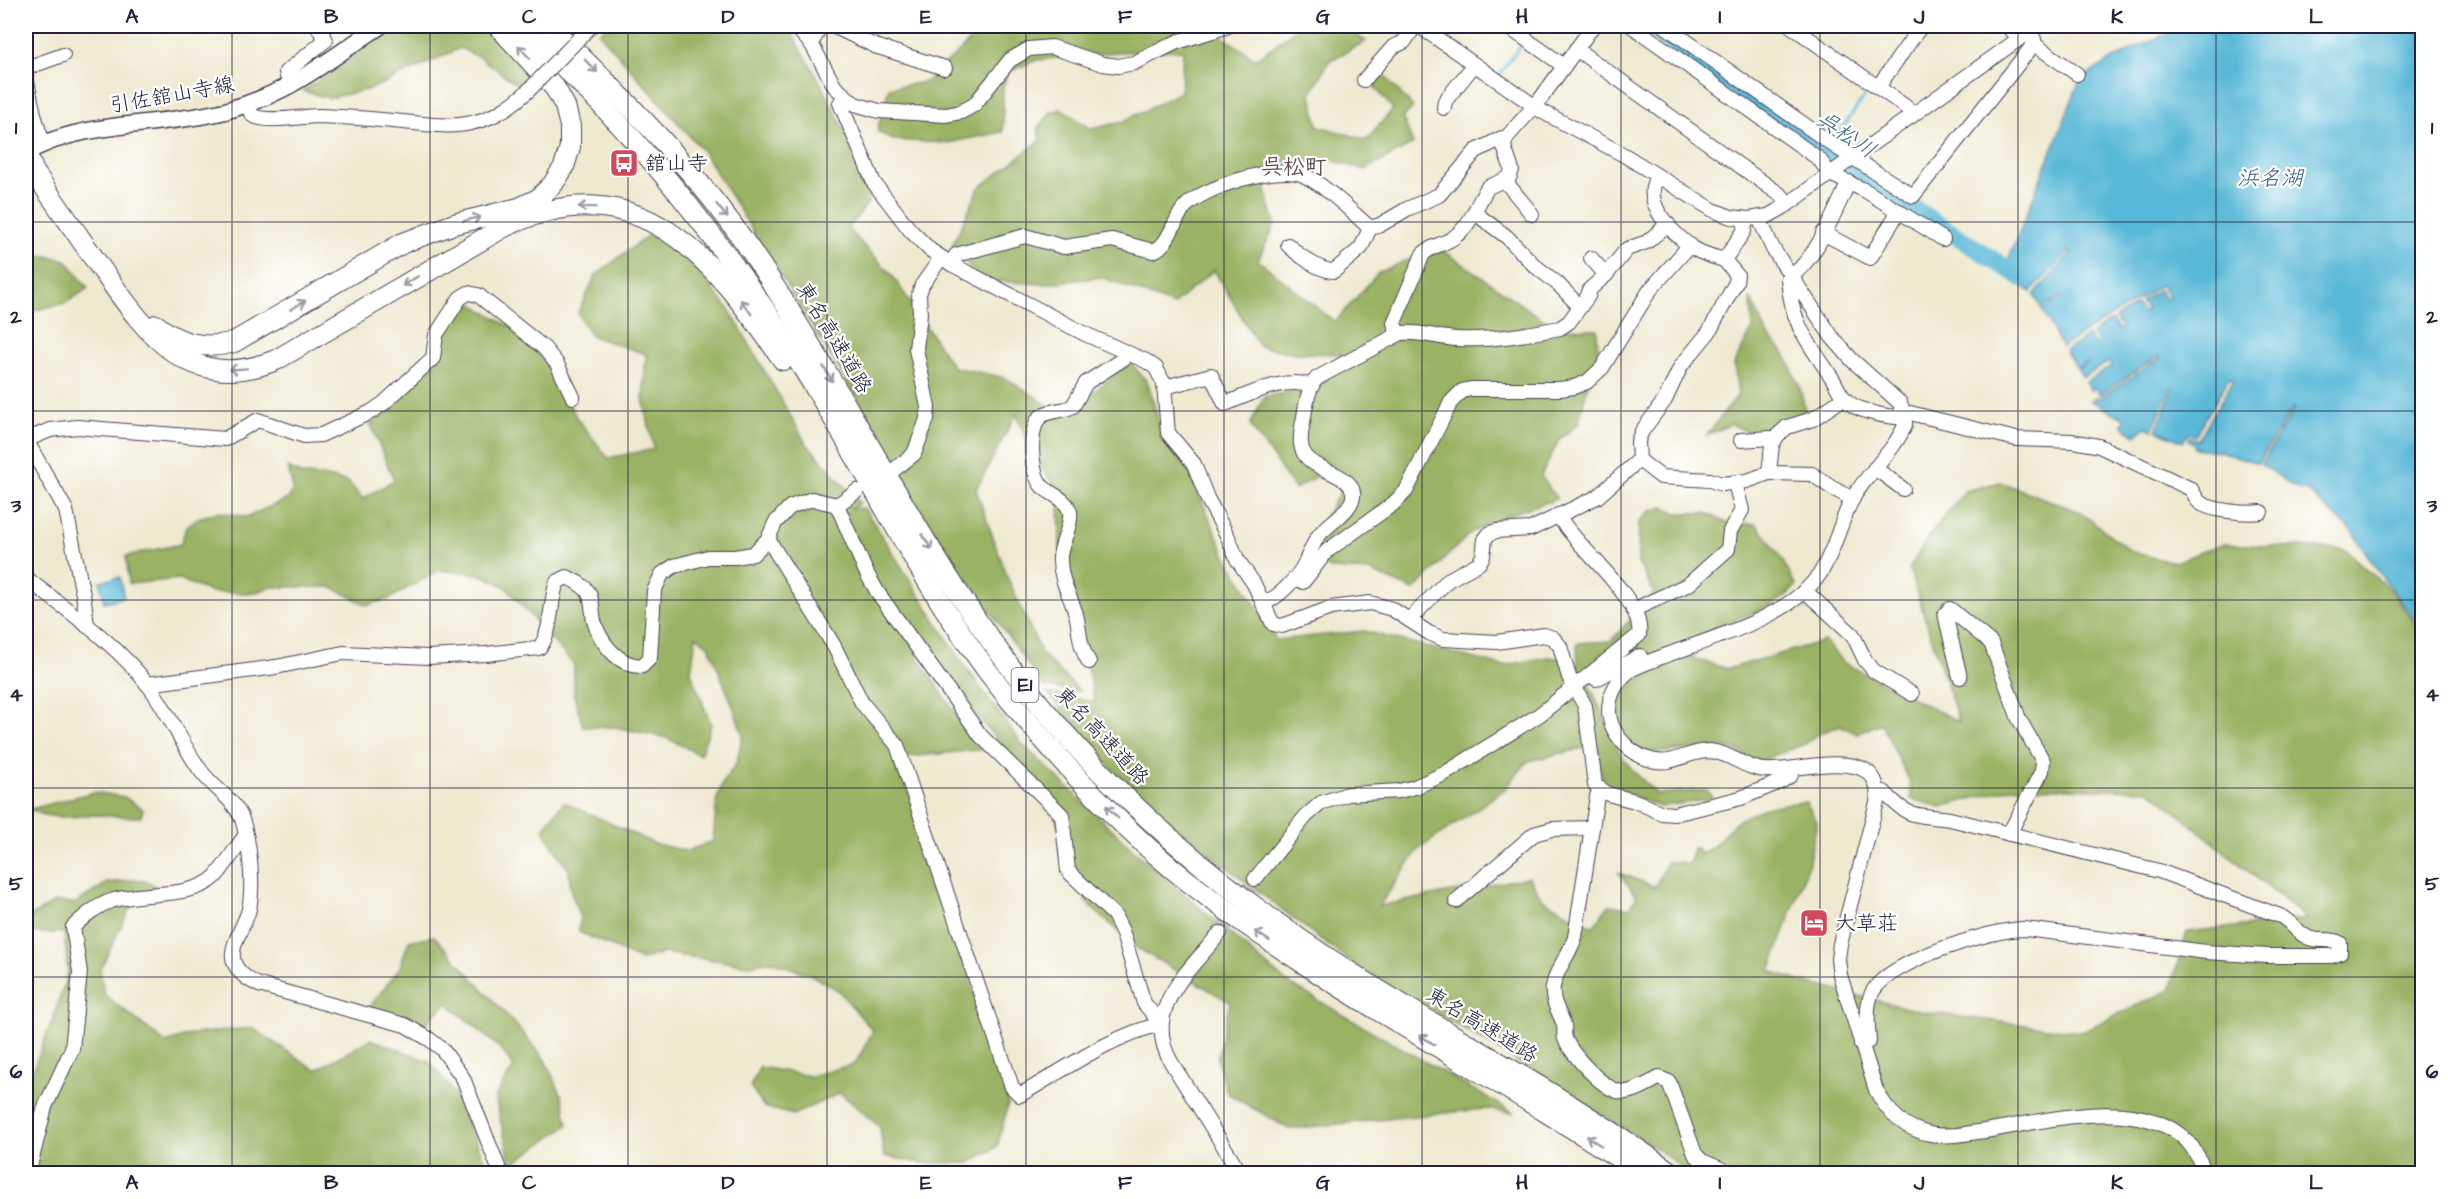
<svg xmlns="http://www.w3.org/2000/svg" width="2448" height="1199" font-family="'Architects Daughter','Klee One',sans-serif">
<rect width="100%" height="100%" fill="#fff"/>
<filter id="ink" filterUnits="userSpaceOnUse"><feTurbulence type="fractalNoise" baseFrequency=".0167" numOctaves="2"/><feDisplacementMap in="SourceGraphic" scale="12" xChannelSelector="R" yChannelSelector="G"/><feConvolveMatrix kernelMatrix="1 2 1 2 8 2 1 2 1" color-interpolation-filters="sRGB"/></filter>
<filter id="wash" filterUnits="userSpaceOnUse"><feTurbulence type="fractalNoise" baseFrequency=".008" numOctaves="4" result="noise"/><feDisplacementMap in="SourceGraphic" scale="24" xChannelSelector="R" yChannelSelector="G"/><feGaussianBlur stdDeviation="1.35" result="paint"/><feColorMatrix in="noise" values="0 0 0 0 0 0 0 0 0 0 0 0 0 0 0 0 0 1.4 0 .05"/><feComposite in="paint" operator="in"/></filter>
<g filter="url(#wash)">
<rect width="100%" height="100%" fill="#efe9d0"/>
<g fill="#9ab263" stroke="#5e6a4f" stroke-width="1.5" fill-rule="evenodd">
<polygon points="397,26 481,26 500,39 534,73 523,89 481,58 460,48 371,89 329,98 303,91"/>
<path d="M607,26H788L820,82L850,141L870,200L848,229L892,275L953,367L1006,378L1049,406L1079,404L1130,362L1148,383L1164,441L1185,462L1226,556L1276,640L1364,631L1503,666L1547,657L1572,660L1578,669L1577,643L1611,641L1654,593L1638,562L1639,522L1650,511L1664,507L1677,513H1706L1727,523L1756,524C1773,543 1785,563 1796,586L1785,597L1771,605L1709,631L1692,658L1728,669L1824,641L1844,663L1959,722L1909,569L1929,536L1965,491L2000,482L2080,512L2132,552L2158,559L2175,562L2222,544L2344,549L2391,591L2422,633V1173H1688L1659,1150L1470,1032L1361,970L1285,912L1145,804L1091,747L1048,693L1095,702L1060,547L1059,490L1036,461L1016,414L976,490L1008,579L1042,654L1079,691L1044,687L923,516L858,399L702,150L599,33ZM1631,669L1613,699C1616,714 1618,734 1631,746C1650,764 1710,738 1740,752C1745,755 1750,760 1755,763L1807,743L1820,733L1840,725L1857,734L1881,723L1910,782L1911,799L1941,807L2015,787L2149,790L2307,919L2187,932L2170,990L2080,1032L1923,1012L1799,981L1770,971L1808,866L1817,822L1806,802C1784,803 1757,808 1738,821C1723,831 1717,849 1699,854L1697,848H1693L1690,863L1667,862L1655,887L1619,873L1637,897L1629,908L1609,905L1593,927L1542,899L1529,877L1379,906L1418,850L1505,789L1528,761L1598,745L1602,784L1660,807L1713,799L1707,790L1657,794C1645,782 1630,770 1621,755C1606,729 1602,704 1584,678Z"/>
<polygon points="981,26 1216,26 1222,36 1256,59 1300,26 1342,26 1366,41 1329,61 1311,94 1318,126 1367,140 1393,109 1370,81 1385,76 1413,107 1403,118 1413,144 1366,170 1330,160 1269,163 1265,187 1275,224 1258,260 1335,322 1378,273 1437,246 1555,328 1597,329 1598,357 1589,381 1578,424 1559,440 1541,476 1557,499 1510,514 1470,533 1414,590 1369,571 1330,569 1309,545 1345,483 1316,476 1295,489 1250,425 1264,397 1306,389 1341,354 1294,353 1259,346 1214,270 1173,305 1101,277 1045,284 992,281 975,273 952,246 979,188 1041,140 1038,129 1051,112 1062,109 1091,129 1122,122 1181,92 1183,50 1118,52 1036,60 1008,72 1003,87 1003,132 947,143 893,140 877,131 889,88 926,82 964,47"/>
<polygon points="650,234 693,266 729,309 806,443 860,503 851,509 864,508 962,662 1021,743 1139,855 1286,982 1514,1113 1484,1109 1289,1129 1227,1093 1217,1059 1230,1002 1135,947 1086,902 1051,805 968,705 923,645 917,656 954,711 987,749 898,758 1003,1081 1008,1105 997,1147 969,1163 923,1163 884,1156 880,1127 840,1093 793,1115 764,1107 750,1087 760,1067 810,1076 855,1064 873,1031 838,990 811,975 772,961 749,965 663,953 642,960 579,932 580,918 571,891 569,870 548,839 544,827 564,802 655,844 687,851 713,841 717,799 723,782 736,764 743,735 732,704 709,646 696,636 691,672 711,725 700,755 667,738 615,727 583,727 574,696 574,665 506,587 480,574 439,570 389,599 367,605 331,587 271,587 253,593 210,592 179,579 129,584 126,556 181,544 186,527 198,518 218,512 246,517 288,499 293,489 288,468 302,475 322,476 348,482 363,499 394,480 371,425 439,358 446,323 471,303 516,330 548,366 577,418 608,458 654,449 643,399 646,354 591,336 578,313 596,275"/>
<polygon points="26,252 66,260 88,288 66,303 26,312"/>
<polygon points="1750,297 1768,336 1785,354 1792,369 1800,388 1807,418 1803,423 1754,435 1731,424 1706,436 1738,395 1734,364 1753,328"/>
<path d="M94,792L124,797L143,809L141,817C124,817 108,815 92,815C70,816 51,821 31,809Z"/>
<polygon points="134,880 149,882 158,888 132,904 100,970 104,994 166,1043 192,1034 252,1028 316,1070 371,1039 429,1061 455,1094 490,1173 26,1173 26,1088 54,1016 68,972 64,933 26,933 26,919 55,902 76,903 107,883"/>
<polygon points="434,936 523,1033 545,1060 562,1096 568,1125 511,1165 495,1097 514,1067 502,1050 447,1003 422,1027 369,1008 399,969 409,941"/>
</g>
<g fill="#58b8d7" stroke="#3d6d89" stroke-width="1.5">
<polygon points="2183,26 2422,26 2422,629 2380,574 2352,531 2307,491 2298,489 2261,464 2295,408 2293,407 2258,463 2219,451 2194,448 2195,444 2188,440 2190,436 2198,440 2233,381 2229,378 2196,435 2189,432 2183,442 2156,430 2174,389 2172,387 2152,430 2146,427 2135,436 2122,424 2125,419 2091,401 2097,397 2099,399 2161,358 2159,356 2100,395 2095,388 2090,390 2086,382 2111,367 2109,362 2083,377 2078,370 2088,362 2077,368 2065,351 2088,336 2095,345 2098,343 2092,333 2112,320 2119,330 2122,328 2115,318 2137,304 2143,313 2147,311 2141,301 2159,290 2166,300 2169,298 2161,285 2062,347 2042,310 2062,299 2060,297 2041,308 2034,295 2071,253 2069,251 2031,292 2003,273 2080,80 2111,60"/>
<polygon points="120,577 124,598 104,602 100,581"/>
</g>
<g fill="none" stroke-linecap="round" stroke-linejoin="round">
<g stroke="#58b8d7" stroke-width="3">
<polyline points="1528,34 1534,26"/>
<polyline points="1499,75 1523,42"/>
<polyline points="1836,137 1870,89"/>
</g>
<polyline stroke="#58b8d7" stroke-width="18" points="1649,26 1828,153 2022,278 2025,275"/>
</g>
</g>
<g filter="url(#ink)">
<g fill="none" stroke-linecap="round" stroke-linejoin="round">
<polyline stroke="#c6c1b2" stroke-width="14" stroke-dasharray="14 7" stroke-linecap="butt" points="1220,933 1255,879"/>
<g stroke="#414051" stroke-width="16">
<g id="minor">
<polyline points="795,26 812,45 835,87 855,104 879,111 946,115 961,112 974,105 1010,60 1029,49 1052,47 1103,64 1118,66 1134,63 1177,42 1228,26"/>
<polyline points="833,26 875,46 945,68"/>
<polyline points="1419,26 1543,112 1624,155 1713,210 1731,217 1749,219 1768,216 1784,207 2037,26"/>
<polyline points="1507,26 1564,66"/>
<polyline points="1632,26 1819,159 1830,174 1866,191 1943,239"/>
<polyline points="1665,26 1836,147 1913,196 2034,44 2034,39 2029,31"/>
<polyline points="1791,26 1906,107 1912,116"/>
<polyline points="2007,26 2020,38"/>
<polyline points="809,42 815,37 820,26"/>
<polyline points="2034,44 2077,74"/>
<polyline points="1576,49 1782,196 1788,204"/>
<polyline points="26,73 29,67 63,55"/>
<path d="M26,77C31,98 34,124 44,143"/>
<polyline points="1364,80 1393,47 1404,42 1415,26"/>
<polyline points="290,86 286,72 326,40 317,26"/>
<polyline points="1878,87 1921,26"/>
<polyline points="845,97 840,103 874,183 910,230 930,250 953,265 1085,334 1146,361 1156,368 1164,384 1168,433 1194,464 1207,498 1228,537 1237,559 1254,584 1273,624 1282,626 1331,608 1370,603 1392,609 1429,633 1443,639 1497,642 1544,635 1553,638 1560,646 1569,677 1585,706 1595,785 1608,794 1635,801 1662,813 1674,814 1741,798 1782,781 1791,775 1791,769"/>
<path d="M247,104L252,115C265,124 303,116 320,116C348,117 375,119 403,122C425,124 449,128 471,123C495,118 513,105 530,89"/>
<polyline points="1444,108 1445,101 1474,65"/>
<path d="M1657,177C1641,203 1673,234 1693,248C1702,254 1714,257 1724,260"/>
<polyline points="1505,181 1532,214"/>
<path d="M1849,182C1834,213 1816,260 1788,279C1792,324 1806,339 1830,375C1837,384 1839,395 1848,402C1860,412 1890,418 1905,417"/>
<polyline points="1475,213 1507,237 1534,265 1558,284 1580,307"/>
<path d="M1759,218L1773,249L1832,337L1852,360L1900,403L1905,416V425C1895,450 1868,473 1854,496C1840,520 1836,548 1821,572C1787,625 1689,642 1632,669C1618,679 1609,693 1609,711C1609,738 1642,766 1669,761C1683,758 1695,751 1709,751C1730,752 1745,769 1765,770C1796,773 1885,741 1877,802L1840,944L1838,959L1840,975L1876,1090C1887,1112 1905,1129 1930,1134C1948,1138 1967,1133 1985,1131C2042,1122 2141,1093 2188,1142C2196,1151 2201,1162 2205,1174"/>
<polyline points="1746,219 1744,231 1724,260 1737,275 1736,282 1709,332 1681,366 1665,400 1642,431 1638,441 1639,460 1661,477 1710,480 1722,484 1747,481 1769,473 1772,445 1777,436 1787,427 1813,419 1844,398"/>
<polyline points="1370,228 1380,225 1407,209 1439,195 1476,151 1502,138 1506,140"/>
<polyline points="1823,233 1870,258 1899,211"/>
<path d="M1288,245C1298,255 1319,271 1334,271L1361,248L1370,228"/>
<polyline points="1591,258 1606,275"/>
<path d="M951,264L956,255L1025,236L1064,247L1112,240L1153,251C1170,245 1173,220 1185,207C1203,187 1275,165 1301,174C1323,183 1352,212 1370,228"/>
<path d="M1398,334L1394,323L1423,254C1432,245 1443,245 1453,238C1472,225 1476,205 1488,187L1509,178L1512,170L1504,147L1506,138L1539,101L1593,26"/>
<path d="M1165,387L1211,375L1225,404C1251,394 1283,376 1312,386"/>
<path d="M1905,414L1910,413L2016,439L2073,441L2099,446L2191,489C2194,494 2196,498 2199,502C2210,511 2247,514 2261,512"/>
<polyline points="26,440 50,430 77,427 225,439 258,420 304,436 321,435 371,412 384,403 433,358 436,335 460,298 468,293 478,295 544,348 557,364 573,397"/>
<polyline points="26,440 66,510 84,600 87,626"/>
<polyline points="1741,440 1770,438 1774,440"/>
<polyline points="1875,468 1903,489"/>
<polyline points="895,469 914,454 927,419 928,407 916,349 920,314 919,294 922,285 941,258"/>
<polyline points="1769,473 1812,474 1832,488 1853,499"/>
<path d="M768,539L834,646L862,703L897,745L1012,1087L1020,1095C1064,1070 1110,1036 1161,1024L1144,1003L1122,931L1114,915L1068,871L1062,815L981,736L878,593L866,572L837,505"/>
<path d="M26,578C68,611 116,643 149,686C169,712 181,744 201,771C213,788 234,799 242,819C250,843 254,885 249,909C246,923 234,938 233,952C231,968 246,979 259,985L405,1025L429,1039L442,1049L463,1078L501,1174"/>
<polyline points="1303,582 1327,551 1393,504 1406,491 1451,402 1462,391 1471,389 1560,389 1574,387 1587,382 1602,368 1650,290 1690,245"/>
<polyline points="1805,591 1853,635 1865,660 1874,671 1912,694"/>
<path d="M1263,604C1279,597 1297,579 1305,563C1310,553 1313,542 1320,534C1329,523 1356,508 1353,492C1349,470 1304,472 1301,444C1300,435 1302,426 1304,417C1306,404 1308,388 1317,378L1401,333C1420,331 1438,338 1457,339C1490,341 1528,334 1560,328L1569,322L1588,296L1590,289L1606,275L1627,249L1647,242L1668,224"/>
<polyline points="1633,610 1689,584 1728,549 1730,531 1742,510 1735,483"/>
<polyline points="1409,620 1448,580 1479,563 1483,556 1485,539 1489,534 1496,531 1531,529 1597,497 1639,460"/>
<path d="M1089,662C1079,647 1080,631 1076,614C1070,595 1059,578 1060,557C1061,542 1072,526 1070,512C1067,499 1052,495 1043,487C1031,475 1030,442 1035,426C1041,407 1060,414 1073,406L1086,383L1123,359L1126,352"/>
<polyline points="1960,677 1945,614 1950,609 1991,643 2019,719 2043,761 2042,771 2009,834"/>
<polyline points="1596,679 1640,656"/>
<path d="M147,684L276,667L343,653L428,657L486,654L539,648C553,632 549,603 557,582L567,577C575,581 584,585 589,593C593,603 592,612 594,621C600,642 618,666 642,666L650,658L654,591L662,574L674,566L708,557H735L753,554L768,539L775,523L790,507L812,499L837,505L857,491"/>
<path d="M1601,791L1597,796L1575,937C1570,955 1555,970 1553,987C1551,1000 1558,1010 1563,1022C1566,1028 1563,1034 1565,1039C1573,1056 1603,1089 1621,1092C1633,1094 1648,1083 1659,1078L1669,1082L1695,1154L1702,1161L1721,1169"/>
<path d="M1255,879L1306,816L1321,803L1348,794L1399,791L1415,787L1444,774L1539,715L1639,635C1645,599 1575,547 1558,515"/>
<polyline points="1456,901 1534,834 1552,829 1592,828"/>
<path d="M1220,933C1189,971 1141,1010 1171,1062L1241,1174"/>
<path d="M1861,1044L1869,1041C1868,1025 1865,1005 1873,991C1890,961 1990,929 2025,929L2206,952L2267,956H2332L2340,953V943C2330,937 2317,943 2307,937C2296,932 2291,921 2280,916L2159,871L1950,819C1915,814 1910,820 1884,792H1878"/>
<path d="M28,1174L45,1107L72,1049L80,972L73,927C84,917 96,906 111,901C140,891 192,899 215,877C226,865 235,849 245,836"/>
</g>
</g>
<g stroke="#414051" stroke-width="19">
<path id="major" d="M26,153C80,120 163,127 225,111C291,93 325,62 380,26"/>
</g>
<g stroke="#414051" stroke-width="22">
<g id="highway">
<path d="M520,26C639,131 736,258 819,394C883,500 939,617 1020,712C1072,774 1129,836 1194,886C1335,995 1495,1074 1643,1174"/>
<path d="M549,26C628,102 706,180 765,272C862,420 936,585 1053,720C1137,818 1237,900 1345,969C1453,1039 1569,1098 1673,1174"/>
<path d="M26,153L34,172C56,204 78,235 100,267C145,330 187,396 276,360L504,227C641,163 712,259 783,360"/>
<path d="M156,325C179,344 205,350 234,342L403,243L454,224L519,208L538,199L553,184L564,167L570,147V126L565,106L555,88L498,26"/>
</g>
</g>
<use href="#minor" stroke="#fff" stroke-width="14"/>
<use href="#major" stroke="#fff" stroke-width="16"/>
<use href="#highway" stroke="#fff" stroke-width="20"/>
<g stroke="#414051" stroke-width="16" stroke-linecap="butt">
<polyline id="minor-bridge" points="530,89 591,26"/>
</g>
<use href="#minor-bridge" stroke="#fff" stroke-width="14"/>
</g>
<defs><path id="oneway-shaft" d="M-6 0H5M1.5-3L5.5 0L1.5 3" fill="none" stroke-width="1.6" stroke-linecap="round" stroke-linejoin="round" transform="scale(1.5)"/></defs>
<g stroke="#9c9ca7">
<use href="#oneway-shaft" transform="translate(524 52) rotate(-133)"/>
<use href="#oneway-shaft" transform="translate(591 66) rotate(45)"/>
<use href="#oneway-shaft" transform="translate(587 207) rotate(-179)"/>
<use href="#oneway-shaft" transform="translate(722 211) rotate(51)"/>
<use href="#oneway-shaft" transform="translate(472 219) rotate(-14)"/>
<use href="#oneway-shaft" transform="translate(410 281) rotate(149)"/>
<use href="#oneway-shaft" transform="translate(298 305) rotate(-31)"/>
<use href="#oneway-shaft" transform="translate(746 307) rotate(-127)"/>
<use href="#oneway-shaft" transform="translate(238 369) rotate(176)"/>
<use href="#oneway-shaft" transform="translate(828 374) rotate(59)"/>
<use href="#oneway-shaft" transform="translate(927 542) rotate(59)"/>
<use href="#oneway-shaft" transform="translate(1112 812) rotate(-134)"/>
<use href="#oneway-shaft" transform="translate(1262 936) rotate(-146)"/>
<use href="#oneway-shaft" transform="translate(1427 1040) rotate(-149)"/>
<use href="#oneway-shaft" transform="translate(1594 1141) rotate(-147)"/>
</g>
</g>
<path fill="none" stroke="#22223b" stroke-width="1.5" stroke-opacity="0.55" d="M232,26V1174M430,26V1174M628,26V1174M827,26V1174M1026,26V1174M1224,26V1174M1422,26V1174M1621,26V1174M1820,26V1174M2018,26V1174M2216,26V1174M26,222H2422M26,411H2422M26,600H2422M26,788H2422M26,977H2422"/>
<defs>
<g id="bus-square" transform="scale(1.5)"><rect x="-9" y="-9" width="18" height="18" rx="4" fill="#d1495b" stroke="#fff"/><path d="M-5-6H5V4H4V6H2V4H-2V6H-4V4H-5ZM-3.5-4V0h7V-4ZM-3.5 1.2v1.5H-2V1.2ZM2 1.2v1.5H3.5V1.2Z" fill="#fff"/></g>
<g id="hotel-square" transform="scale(1.5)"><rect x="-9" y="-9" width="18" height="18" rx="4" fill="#d1495b" stroke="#fff"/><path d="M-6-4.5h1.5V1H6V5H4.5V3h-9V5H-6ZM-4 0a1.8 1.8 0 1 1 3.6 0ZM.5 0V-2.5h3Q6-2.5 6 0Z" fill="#fff"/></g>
</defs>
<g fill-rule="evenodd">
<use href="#bus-square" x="624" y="163"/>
<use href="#hotel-square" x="1814" y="923"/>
</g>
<g text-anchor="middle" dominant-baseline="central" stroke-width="4.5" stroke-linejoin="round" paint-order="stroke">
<rect fill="#fff" stroke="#646476" stroke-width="1.5" x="1011.5" y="668" width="27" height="34" rx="4.5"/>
<g font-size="20" font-weight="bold" fill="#22223b">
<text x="1025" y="685">E1</text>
</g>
<g font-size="21" fill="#22223b" stroke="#fff">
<text transform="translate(172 95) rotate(-10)">引佐舘山寺線</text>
<text transform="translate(834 338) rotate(59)">東名高速道路</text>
<text transform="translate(1102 736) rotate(47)">東名高速道路</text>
<text transform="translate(1482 1025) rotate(31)">東名高速道路</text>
</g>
<g font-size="21" fill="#22223b" stroke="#fff" text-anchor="start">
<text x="645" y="163">舘山寺</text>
<text x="1835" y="923">大草荘</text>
</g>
<g font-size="22" font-style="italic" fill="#385e79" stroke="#fff">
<text transform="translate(1846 135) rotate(34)">呉松川</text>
<text x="2270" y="178">浜名湖</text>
</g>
<g font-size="22" font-weight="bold" fill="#644952" stroke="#fff">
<text x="1294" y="167">呉松町</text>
</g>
</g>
<rect width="2448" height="1199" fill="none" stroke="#fff" stroke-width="66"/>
<rect x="33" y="33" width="2382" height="1133" fill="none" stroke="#22223b" stroke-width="2"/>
<g font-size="20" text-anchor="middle" font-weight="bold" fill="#22223b">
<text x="132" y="23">A</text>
<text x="331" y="23">B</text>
<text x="529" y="23">C</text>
<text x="728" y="23">D</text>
<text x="926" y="23">E</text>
<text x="1125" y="23">F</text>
<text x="1323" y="23">G</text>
<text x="1522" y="23">H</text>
<text x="1720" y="23">I</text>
<text x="1919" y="23">J</text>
<text x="2117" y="23">K</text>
<text x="2316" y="23">L</text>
<text x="16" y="134">1</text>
<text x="2432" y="134">1</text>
<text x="16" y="323">2</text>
<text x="2432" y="323">2</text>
<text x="16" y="512">3</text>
<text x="2432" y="512">3</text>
<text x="16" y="701">4</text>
<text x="2432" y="701">4</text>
<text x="16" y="890">5</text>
<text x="2432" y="890">5</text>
<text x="16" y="1078">6</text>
<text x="2432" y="1078">6</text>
<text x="132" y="1189">A</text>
<text x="331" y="1189">B</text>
<text x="529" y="1189">C</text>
<text x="728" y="1189">D</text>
<text x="926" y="1189">E</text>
<text x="1125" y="1189">F</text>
<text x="1323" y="1189">G</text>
<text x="1522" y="1189">H</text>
<text x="1720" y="1189">I</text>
<text x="1919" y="1189">J</text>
<text x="2117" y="1189">K</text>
<text x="2316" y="1189">L</text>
</g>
</svg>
